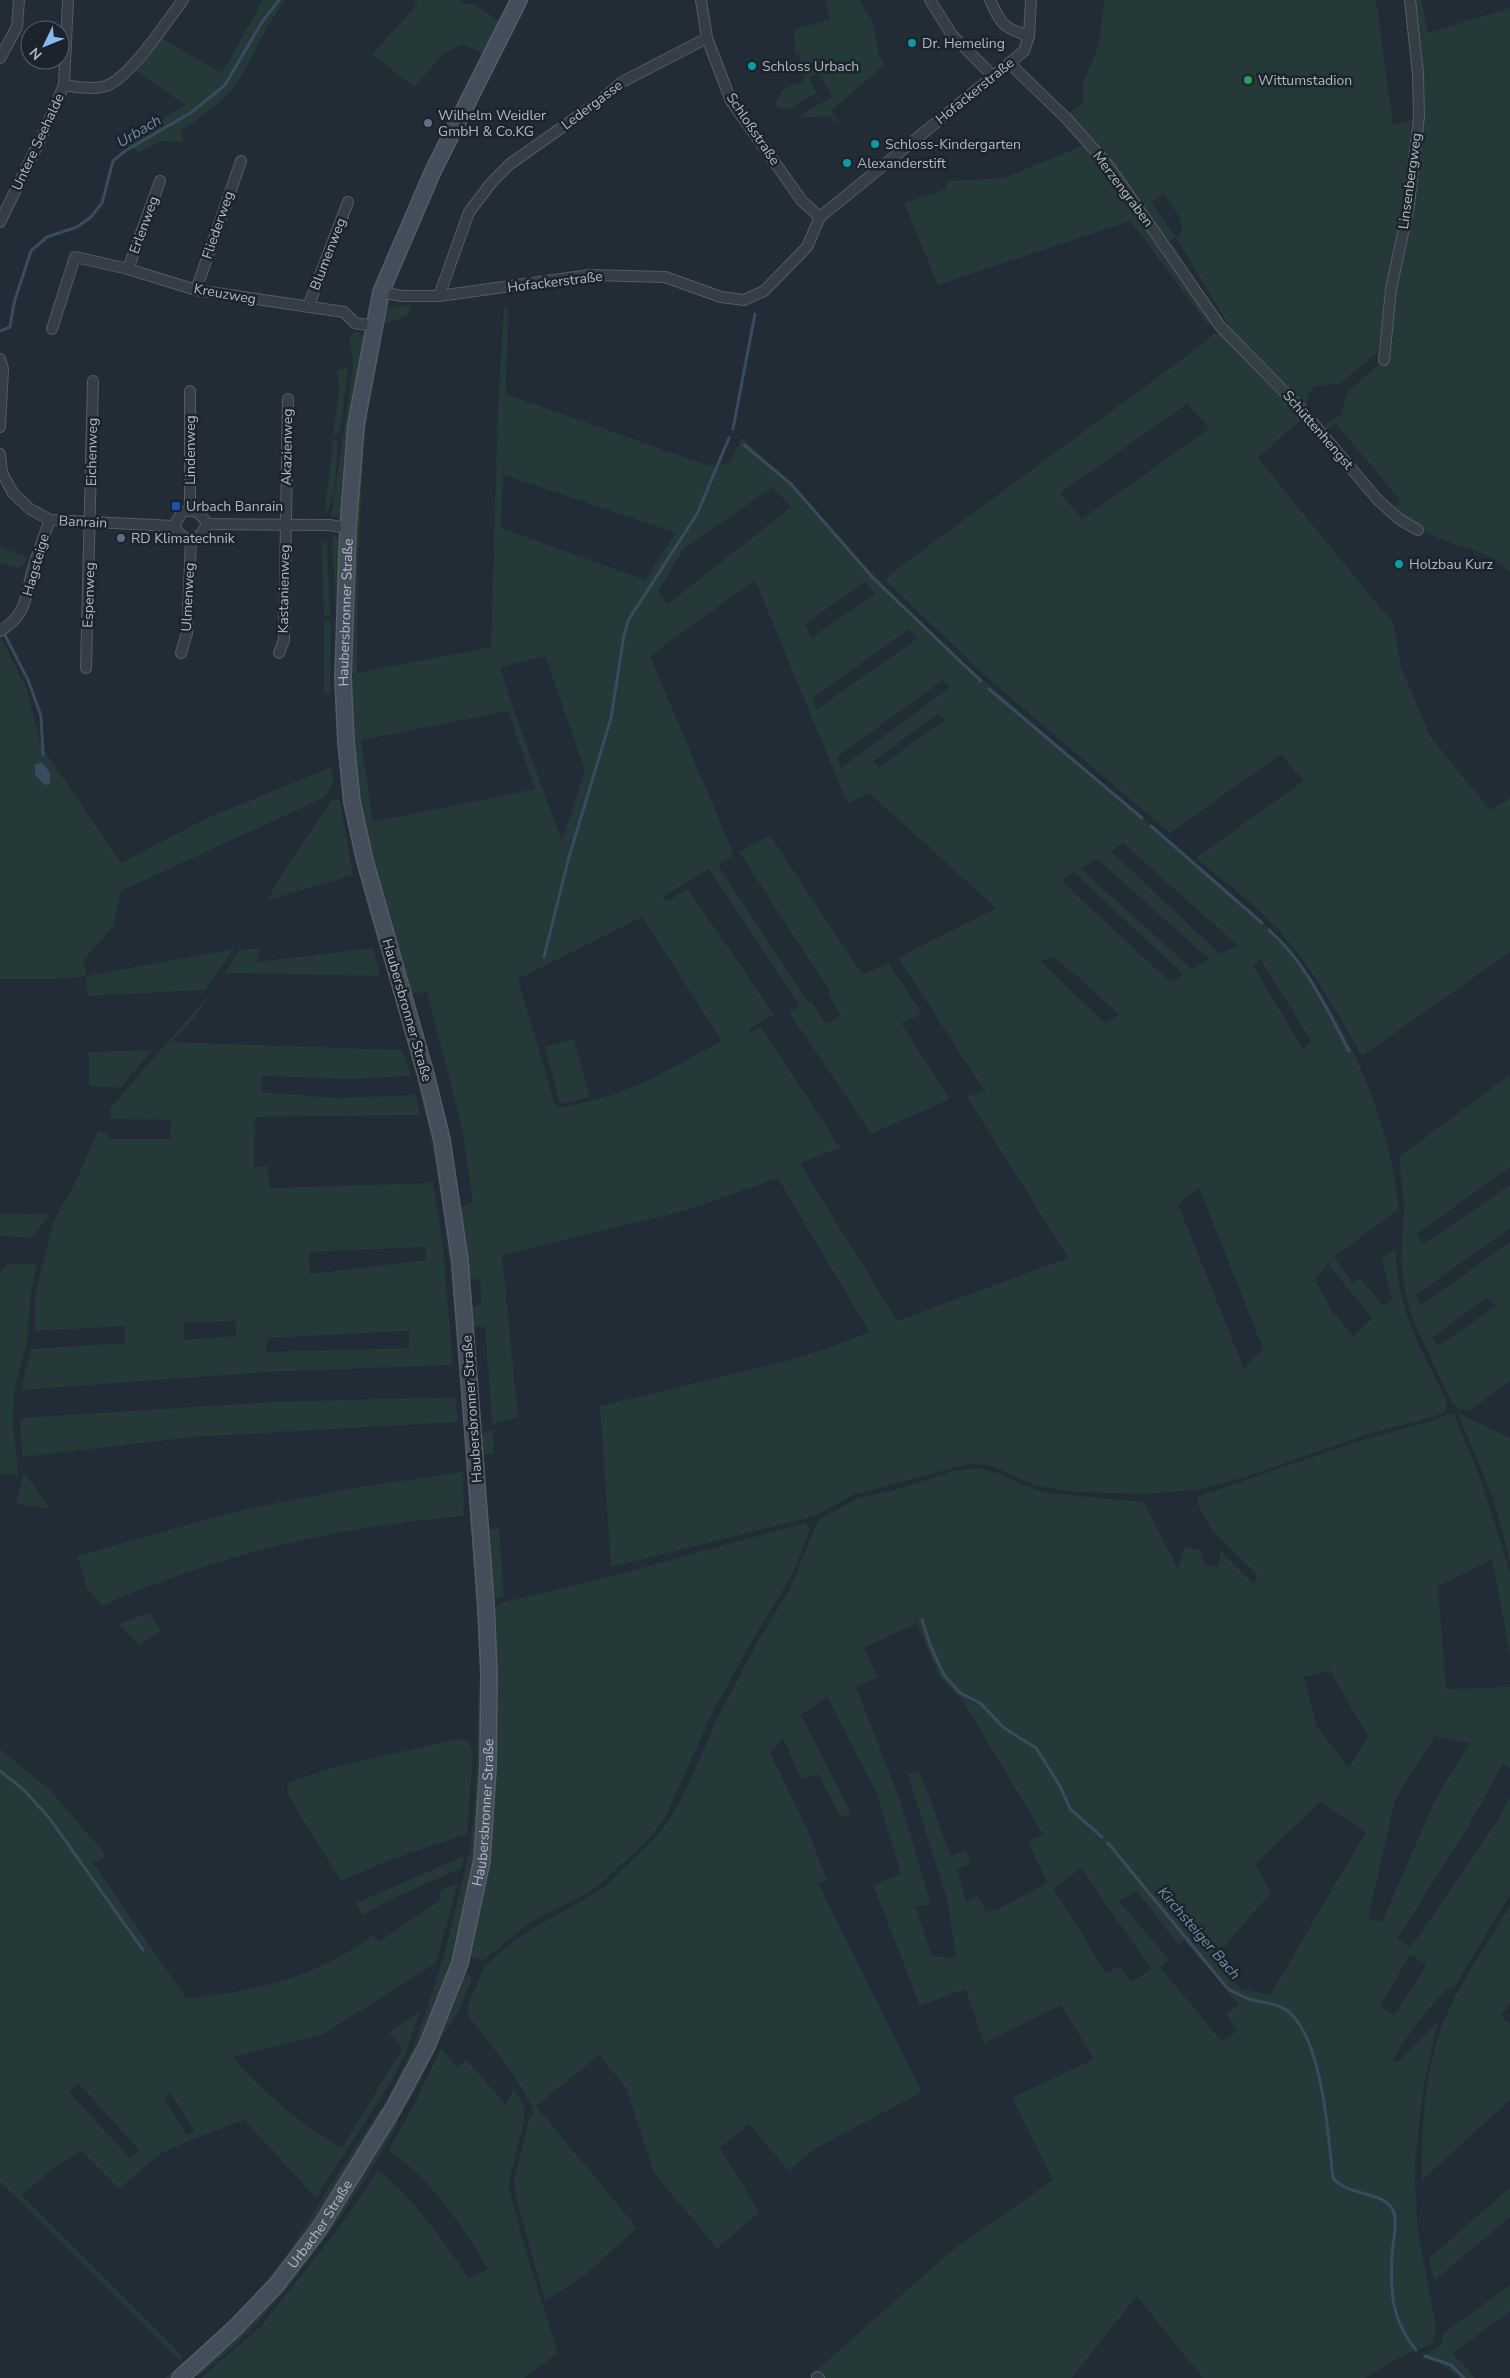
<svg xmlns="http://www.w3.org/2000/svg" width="1510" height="2378" font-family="'Nunito Sans',sans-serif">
<rect width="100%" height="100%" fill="#222c36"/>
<g fill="#253938" fill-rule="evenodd">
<path d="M263,0H286C266,24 256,51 241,77C227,100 202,116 181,131L183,142L161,141L138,152L125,143L185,105L136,71L162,38L222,73Z"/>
<polygon points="413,0 461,0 464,4 473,3 499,21 483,53 462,44 442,55 414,87 372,54 417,5"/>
<polygon points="832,0 859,0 872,20 879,55 885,64 831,111 841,125 828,116 802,118 800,115 832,97 818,73 809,78 817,93 787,110 775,105 783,89 805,81 799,55 795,54 794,29 830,20 826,1"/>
<path d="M1105,0H1376L1393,125L1411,120L1405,208L1385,292L1378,352L1339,384L1321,385L1313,388L1309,393L1304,417L1258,458L1382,610L1386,612L1393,621L1401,667L1430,736L1490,810L1510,798V952L1362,1056C1335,1010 1310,962 1272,923C1249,899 1221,879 1196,858L1303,781L1281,754L1170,833L990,680L887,582L889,575L1204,343L1214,333L1223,334L1227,329L1228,324L1176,238L1169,240L1217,312L1220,320L1066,115L1083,103V83L1098,47ZM1164,193L1179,217L1183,231L1176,238L1151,202ZM1187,404L1210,428L1082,519L1060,493Z"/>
<path d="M1414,0H1421L1428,33L1510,8V573C1493,550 1461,549 1438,538C1422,531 1405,520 1393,508L1401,501L1335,423L1327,429L1325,425L1341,415L1346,395L1351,389L1384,360L1423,79Z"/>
<polygon points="1083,144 1102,165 1201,305 1211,321 1211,328 1130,221 938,285 904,203 947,189 945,181 1004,178 1075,149"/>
<path d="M411,304L409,315L383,325L369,399L364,443L358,558L357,673L491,647L498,405L504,307L508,308L506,394L709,466L730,463L742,438L791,483L870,571L950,651L1257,917C1333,986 1389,1108 1399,1209L1334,1257L1353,1284L1360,1278L1383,1306L1392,1299L1382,1261L1388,1252L1396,1249C1395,1305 1422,1352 1447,1401L1446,1410L1434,1417L1371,1433L1242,1478L1195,1490L1145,1494L1075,1492L1037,1486L989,1465L967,1464L853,1495L819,1514L803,1519L611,1567L600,1406L787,1361L823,1350L869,1332L778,1178L684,1211L502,1255L518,1417L492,1424L485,1327L470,1326L469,1307L481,1304L480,1280L466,1279L457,1209L473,1203L462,1128L427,992L409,994L370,860L357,795L348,682L358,436L383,314L389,309ZM503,475H504L676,533L645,580L501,528ZM773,487L791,507L668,604L658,592L684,548ZM755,580L843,793L849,803L869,793L996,908L898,958L985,1091L967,1097L1068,1258L897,1321L800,1163L840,1148L761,1027L751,1032L749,1029L774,1015L688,889L666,902L663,897L709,869L800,1006L789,1012L871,1134L950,1099L901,1023L922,1014L888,963L863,975L770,835L739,852L830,991L827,993L841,1015L826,1024L811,1001L808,1002L718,865L734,855L650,656ZM865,582L875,594L811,638L805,624ZM909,629L918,638L817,709L813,698ZM545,656L585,770L562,841L514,711L500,667ZM943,680L950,687L841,768L837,757ZM508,711L535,789L373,822L361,740ZM938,714L945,720L879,767L873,761ZM1123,843L1237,945V946L1220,954L1111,851ZM1097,859L1209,959L1192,969L1081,869ZM1073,872L1183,974V975L1170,982L1062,881ZM642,917L722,1041L651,1079L613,1095L560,1108L554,1102L518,979ZM1053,957L1076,975L1119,1015L1105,1023L1040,961ZM1260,959L1311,1041L1303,1049L1253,965ZM1199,1188L1263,1349L1244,1369L1178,1204ZM1328,1264L1372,1318L1353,1336L1333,1312L1315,1280Z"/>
<polygon points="357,332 362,333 364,339 351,404 343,501 341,512 331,519 353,366 350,338 351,334"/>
<polygon points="348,368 340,432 333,435 339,391 337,370"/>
<path d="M333,439L338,442C336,462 337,500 324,516Z"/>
<polygon points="335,534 340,541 341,554 342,740 398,997 394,995 367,905 342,792 337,744 336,614 332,542"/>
<polygon points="321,541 327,544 330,615 324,617"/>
<polygon points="0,547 27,557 24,565 17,568 0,562"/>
<polygon points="324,620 329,621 331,626 330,694 324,694"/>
<polygon points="0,636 27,690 41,746 121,863 205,819 331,767 334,781 325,797 121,891 113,927 83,960 87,976 234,949 205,990 88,996 86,976 57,979 0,979"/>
<polygon points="335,799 340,801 353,875 268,900 279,878 331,801"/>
<polygon points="261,948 256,962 373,948 380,976 225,973 239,950"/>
<path d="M209,995L201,1010L172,1042L402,1050L411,1076L350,1079L261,1076L262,1092L338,1098L415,1095L421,1115L255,1117L254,1167L268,1166L270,1188L433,1183L443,1247L453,1365L266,1372L21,1390L31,1349L125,1343V1326L35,1331V1294L53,1222L76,1181L98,1130L107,1134L110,1139H170L171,1120L111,1119L110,1108ZM425,1247L426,1260L310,1274L309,1252ZM236,1321V1336L185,1340L183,1323ZM409,1331V1348L265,1352L268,1338Z"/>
<path d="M401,1007L437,1146L449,1218L468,1425L464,1423C457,1346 452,1268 440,1192C431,1130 415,1070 399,1010Z"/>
<polygon points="574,1039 590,1097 560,1104 545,1047"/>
<polygon points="152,1050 120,1088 89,1086 89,1052"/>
<path d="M1508,1076L1510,1081V1167L1417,1234L1424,1244L1510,1185V1228L1416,1295L1422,1305L1510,1242V1381L1469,1411L1460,1409L1452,1403L1415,1325L1405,1292L1401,1261L1404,1210L1399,1157ZM1487,1297L1496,1306L1438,1346L1432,1338Z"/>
<polygon points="0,1213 51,1214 30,1238 0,1236"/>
<polygon points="8,1264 37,1264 31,1293 27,1341 14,1391 13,1424 18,1475 0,1474 0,1273"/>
<polygon points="455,1397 458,1422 193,1437 22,1457 20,1418 270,1402"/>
<polygon points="1458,1413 1510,1438 1510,1561 1494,1501"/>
<path d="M1448,1414L1454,1415L1480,1477L1510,1573V1655L1492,1559L1438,1586L1446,1689L1510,1687V1768L1503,1764L1465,1832L1397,1939L1411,1947L1498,1820L1510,1797V1895L1454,1988L1448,1987L1414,2027L1393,2059L1398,2062L1438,2022L1424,2083L1415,2165L1417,2225L1436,2329L1433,2343L1396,2359L1366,2378H1203L1137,2296L1072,2378H824L816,2371L950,2252L1053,2180L1012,2098L1094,2059L1061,2005L984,2043L965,1989L920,2006L873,1885L901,1874L877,1794L827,1697L801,1715L851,1813L841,1818L818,1774L801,1779L783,1738L770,1753L806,1826L827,1880L818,1883L922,2092L814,2149L789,2171L749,2124L720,2148L759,2212L717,2249L654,2173L626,2088L599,2055L536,2106L637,2228L585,2275L545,2301L516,2198L514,2180L529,2119L533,2114C531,2091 485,2039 470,2018L467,2008L484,1967L520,1936L602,1889L656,1837L669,1820L685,1792L717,1719L758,1641L790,1589L814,1529L821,1518L858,1498L895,1490L953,1471L978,1468L998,1473L1018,1483L1046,1493L1144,1502L1178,1569L1185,1546L1200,1550L1205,1564L1218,1567L1221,1551L1254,1584L1257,1575L1212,1531L1197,1503L1199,1496L1359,1441L1435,1420ZM917,1623L939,1676L962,1700L1043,1834L1028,1841L1047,1883L996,1910L986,1912L978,1896L966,1902L957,1870L970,1864L966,1850L951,1856L919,1770L908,1775L948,1903L956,1958L932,1956L915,1906L931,1905L900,1800L856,1687L877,1677L864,1648ZM1330,1671L1368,1736L1349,1768L1317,1727L1304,1677ZM1435,1736L1470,1743L1435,1800L1382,1922L1368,1919L1395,1800ZM1320,1802L1366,1832L1270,1995L1242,1989L1213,1959L1271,1893L1255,1864ZM1081,1868L1151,1969L1131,1982L1120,1966L1106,1973L1054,1889ZM1137,1891L1178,1945L1184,1940L1239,2004L1226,2014L1237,2031L1222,2041L1160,1968L1169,1960L1119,1901ZM1410,1955L1427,1964L1394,2015L1380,2006Z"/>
<polygon points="493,1430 494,1454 481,1454 480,1436 486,1431"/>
<polygon points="469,1434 482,1663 480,1666 465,1439"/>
<polygon points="24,1472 50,1509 16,1504"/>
<path d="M463,1472L464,1516C341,1526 215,1555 102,1606L87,1588L77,1556L241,1510L353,1488Z"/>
<polygon points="805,1523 810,1530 793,1573 748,1648 711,1715 665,1818 648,1840 605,1880 586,1894 530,1922 484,1960 473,1958 469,1955 491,1612 501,1603 631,1571"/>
<polygon points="499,1528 504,1597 494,1600 491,1596 487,1530"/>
<polygon points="150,1612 161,1631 139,1645 119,1624"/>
<polygon points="483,1682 477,1854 456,1959 420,2048 391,2101 389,2101 390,2093 411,2052 428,2006 445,1952 470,1849 475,1800 479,1684"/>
<polygon points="458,1739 467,1740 471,1746 473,1753 467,1834 390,1860 341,1881 287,1794 288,1783 334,1767"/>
<path d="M0,1749L51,1791L102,1850L106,1856L93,1863L186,1998C252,1993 320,1976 373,1935L379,1942L440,1900V1890L458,1883L436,1963L322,2035L233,2057C264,2093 301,2125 342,2148L402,2049L389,2032L420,2011L406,2052L392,2080L316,2198L244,2120L191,2140L160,2154L119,2189L81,2151L51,2170L22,2195L183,2357L179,2360L0,2182ZM78,2083L139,2150L130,2158L69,2092ZM171,2093L195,2132L187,2135L164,2098Z"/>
<polygon points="464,1856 462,1868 396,1897 363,1915 356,1903"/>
<path d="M1510,1906V2003L1501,2016L1510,2024V2100L1422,2180C1421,2129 1425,2066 1445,2018C1462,1979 1488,1942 1510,1906Z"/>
<polygon points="466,1973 471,1977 471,1982 457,2014 440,2040 416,2089 408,2103 403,2107 461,1977"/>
<path d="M441,2048L458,2068L466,2059L506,2105L514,2088L524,2108V2122L510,2177L509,2190L528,2258L558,2353L524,2378H201L261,2326L338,2229L378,2170C417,2202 440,2237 469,2278L488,2269C463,2228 429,2175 388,2151L416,2101Z"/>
<polygon points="383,2109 385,2112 346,2177 277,2276 200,2354 172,2378 165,2378 219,2331 258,2291 289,2252 336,2176 380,2110"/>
<path d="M394,2115L398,2116V2123C369,2177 335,2227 297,2276C273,2305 250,2333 221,2357C210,2366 201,2378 187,2378L220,2350Z"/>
<polygon points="1510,2188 1510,2217 1434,2281 1429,2258"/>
<polygon points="1510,2285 1510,2311 1452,2354 1469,2370 1474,2378 1460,2378 1438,2362 1421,2358 1442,2344 1443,2334"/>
</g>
<polygon fill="#394b5f" points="42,762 50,773 50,784 45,785 35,775 35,765"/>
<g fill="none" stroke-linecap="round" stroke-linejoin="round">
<g stroke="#394b5f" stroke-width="3">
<polyline points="0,331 10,327 14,303 31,251 47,237 77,227 91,217 102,203 113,161 125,151 192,112 225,85 262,22 279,0"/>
<polyline points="733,429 755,314"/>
<polyline points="744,445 791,484 873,578 981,681"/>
<polyline points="5,635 28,680 41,716 43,755"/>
<polyline points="989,689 1142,818"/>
<polyline points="1151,826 1262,923"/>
<path d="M1269,930C1305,961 1327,1009 1349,1051"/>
<polyline points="544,957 569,857 611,718 624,635 629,619 697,514 729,438"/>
<polyline points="922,1620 930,1645 944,1675 960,1693 980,1703 1004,1728 1036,1748 1060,1786 1070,1809 1102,1837"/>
<polyline points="0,1771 24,1790 50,1819 143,1950"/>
<path d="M1108,1843L1228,1989C1235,1992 1242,1997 1249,1999C1261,2003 1279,2003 1289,2012C1323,2042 1328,2135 1333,2178C1348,2196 1379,2191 1391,2207C1400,2219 1392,2242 1392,2256C1390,2292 1392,2322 1416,2350"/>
<polyline points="1425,2356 1451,2365 1464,2378"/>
</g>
<g stroke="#535c65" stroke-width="12">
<g id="street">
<polyline points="701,0 707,38 731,101 802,201 820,217"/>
<polyline points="930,0 952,35 993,76"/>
<path d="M990,0C1001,24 1003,28 1029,36"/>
<polyline points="0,58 17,27 19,0"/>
<polyline points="1010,64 1066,118 1108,165 1220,326 1302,410 1377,499 1399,519 1418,530"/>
<path d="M64,85C77,87 93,90 106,86C131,77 166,22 183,0"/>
<polyline points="0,222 43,134 64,85 68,0"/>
<polyline points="128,269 160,181"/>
<polyline points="196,290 241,161"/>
<polyline points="381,292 402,296 439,296 590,275 665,277 721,297 744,300 764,291 807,247 820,217 1024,51 1029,36 1031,0"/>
<polyline points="439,296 469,212 492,182 510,164 598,102 622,82 707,38"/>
<polyline points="308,307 348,202"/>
<polyline points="52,329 75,257 128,269 196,290 344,312 355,323 374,326"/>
<polyline points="0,359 3,369 0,427"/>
<polyline points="1384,360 1391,289 1409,205 1419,116 1418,74 1410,0"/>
<polyline points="190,391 190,510"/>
<polyline points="0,454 2,473 13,493 30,509 50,520 174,526"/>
<polyline points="207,524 329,525 348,528"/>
<path d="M174,526L182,512C195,508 201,513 207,524"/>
<path d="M174,526C185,544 198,544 207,524"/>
<path d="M0,631C27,615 25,598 32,572C37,554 44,537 50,520"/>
<polyline points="181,653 187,633 191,540"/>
<polyline points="279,653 284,640 288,399"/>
<polyline points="86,668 93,381"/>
<polyline points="817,2377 819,2378"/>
</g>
</g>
<g stroke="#535c65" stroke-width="18">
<g id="secondary">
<path id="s1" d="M180,2378L236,2327L278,2283L319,2229L393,2109L427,2046L460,1963L482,1860L488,1767L489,1674L486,1605L460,1261L442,1140L426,1075L365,861L352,802L346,742L343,678L348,528L356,425L381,292L433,171L519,0"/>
</g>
</g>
<use href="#street" stroke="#353e47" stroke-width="10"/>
<use href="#secondary" stroke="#444e5a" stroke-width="15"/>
</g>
<g fill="#0f9aa8" stroke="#1b232c" stroke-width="2">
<circle cx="912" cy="43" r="5"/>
<circle cx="752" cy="66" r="5"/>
<circle cx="875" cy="144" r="5"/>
<circle cx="847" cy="163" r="5"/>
<circle cx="1399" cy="564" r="5"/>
</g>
<circle fill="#2e9e5b" stroke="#1b232c" stroke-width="2" cx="1248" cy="80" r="5"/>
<g fill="#5c6f8a" stroke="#1b232c" stroke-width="2">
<circle cx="428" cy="123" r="5"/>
<circle cx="121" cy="538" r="5"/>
</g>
<rect fill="#1a4fb4" stroke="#1b232c" stroke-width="2" x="171" y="501" width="10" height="10" rx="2.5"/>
<g text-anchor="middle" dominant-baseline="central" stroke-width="5" stroke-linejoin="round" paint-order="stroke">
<g font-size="14" fill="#b0b9c3" stroke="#1b232c" text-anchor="start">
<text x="922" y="43">Dr. Hemeling</text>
<text x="762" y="66">Schloss Urbach</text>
<text x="1258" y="80">Wittumstadion</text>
<text x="438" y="115">Wilhelm Weidler<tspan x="438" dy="16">GmbH &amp; Co.KG</tspan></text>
<text x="885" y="144">Schloss-Kindergarten</text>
<text x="857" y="163">Alexanderstift</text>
<text x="186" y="506">Urbach Banrain</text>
<text x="131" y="538">RD Klimatechnik</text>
<text x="1409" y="564">Holzbau Kurz</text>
</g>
<g font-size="14" fill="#b0b9c3" stroke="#1b232c">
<text transform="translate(975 91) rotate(-39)">Hofackerstraße</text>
<text transform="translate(592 105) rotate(-37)">Ledergasse</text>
<text transform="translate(753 129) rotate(56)">Schloßstraße</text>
<text transform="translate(38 142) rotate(-65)">Untere Seehalde</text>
<text transform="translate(1410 181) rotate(-82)">Linsenbergweg</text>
<text transform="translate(1123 189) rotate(53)">Merzengraben</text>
<text transform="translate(144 225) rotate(-70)">Erlenweg</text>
<text transform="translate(218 225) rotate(-71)">Fliederweg</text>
<text transform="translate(328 254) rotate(-69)">Blumenweg</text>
<text transform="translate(555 282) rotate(-7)">Hofackerstraße</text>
<text transform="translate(225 294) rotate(10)">Kreuzweg</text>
<text transform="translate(1318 430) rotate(49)">Schüttenhengst</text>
<text transform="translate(287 447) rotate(-89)">Akazienweg</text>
<text transform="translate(190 450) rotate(-90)">Lindenweg</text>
<text transform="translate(92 452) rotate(-89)">Eichenweg</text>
<text transform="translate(83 522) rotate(3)">Banrain</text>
<text transform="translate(36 565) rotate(-74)">Hagsteige</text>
<text transform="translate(284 589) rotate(-89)">Kastanienweg</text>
<text transform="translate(89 595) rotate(-88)">Espenweg</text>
<text transform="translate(188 597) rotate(-87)">Ulmenweg</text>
<text stroke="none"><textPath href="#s1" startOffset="1874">Haubersbronner Straße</textPath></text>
<text transform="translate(407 1010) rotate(74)">Haubersbronner Straße</text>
<text transform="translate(472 1409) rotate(-94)">Haubersbronner Straße</text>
<text stroke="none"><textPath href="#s1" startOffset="659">Haubersbronner Straße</textPath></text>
<text stroke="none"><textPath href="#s1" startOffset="209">Urbacher Straße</textPath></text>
</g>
<g font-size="15" font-style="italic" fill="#728ca5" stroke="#1b232c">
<text transform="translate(139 131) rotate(-31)">Urbach</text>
<text transform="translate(1199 1933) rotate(49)">Kirchsteiger Bach</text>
</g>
</g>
<g transform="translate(45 45) rotate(227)"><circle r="24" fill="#1b232c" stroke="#575f68"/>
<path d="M0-4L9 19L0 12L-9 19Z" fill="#8ab9ef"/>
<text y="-8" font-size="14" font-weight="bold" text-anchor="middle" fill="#b0b9c3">N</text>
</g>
</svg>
